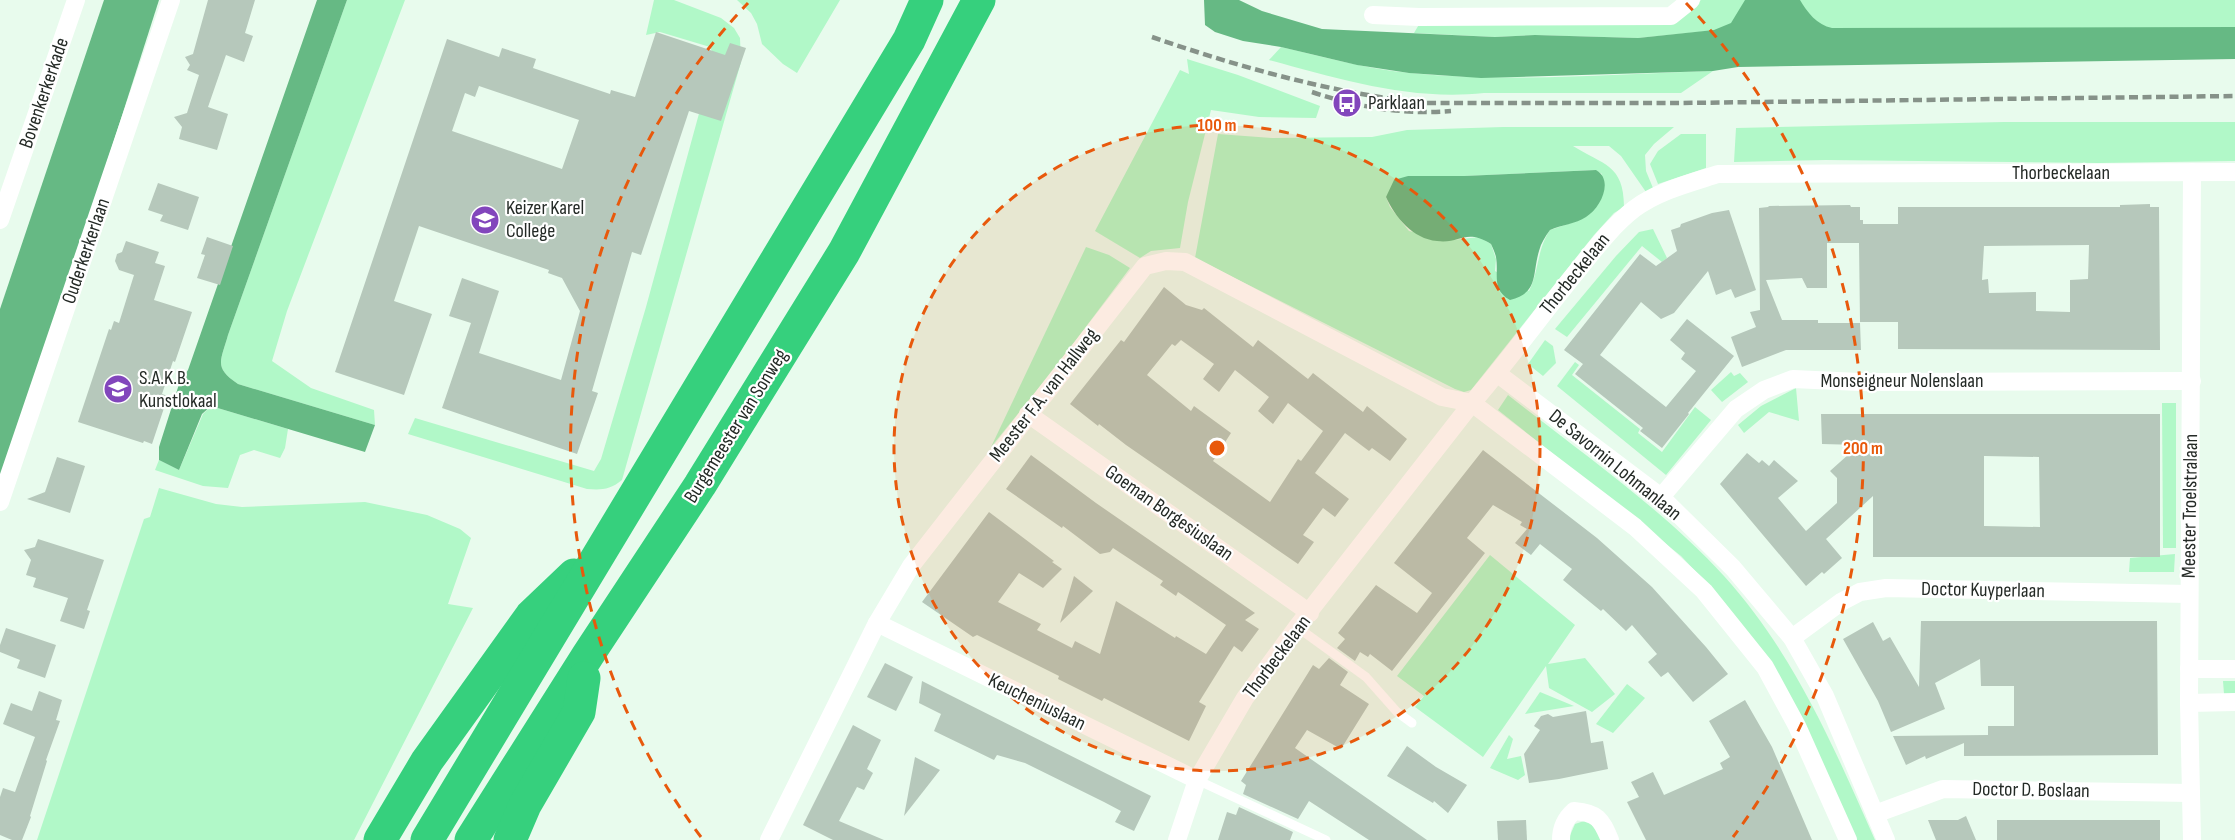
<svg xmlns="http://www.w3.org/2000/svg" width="2235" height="840" font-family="'Sofia Sans Condensed',sans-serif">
<rect width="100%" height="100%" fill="#e8fbed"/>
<g fill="#b1f8c8" fill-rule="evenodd">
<path d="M347,0H405L287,311L272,361L311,388L374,410L375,425L238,384C213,367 221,361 228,335Z"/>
<path d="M654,0H674L721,18L734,28L740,38L741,62L622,480C610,490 601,490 587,489L408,434L415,418L594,471L601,459L646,307L706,88L720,69L710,47L660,32L646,35Z"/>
<polygon points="737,0 840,0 797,73 783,64 762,44 757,24 751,13"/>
<polygon points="1701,0 2235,0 2235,35 1709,31 1638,38 1535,35 1495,37 1414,33 1421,21 1678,21"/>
<path d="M1281,47C1324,57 1367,69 1411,73C1511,83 1613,74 1713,71L1681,93H1484C1410,101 1340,79 1269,60Z"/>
<polygon points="1187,59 1238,75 1320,106 1316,118 1259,117 1211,110 1188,202 1180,248 1151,251 1140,258 1095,231 1180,70 1189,74"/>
<polygon points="2004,122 2235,122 2235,161 2099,163 1826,160 1734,162 1736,128"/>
<path d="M1503,127H1674L1654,144L1645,155L1646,171L1653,188L1646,192L1621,156L1609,146H1573C1603,165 1624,164 1624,207L1614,213L1594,235L1471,390L1464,392L1455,389L1195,258L1218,134L1272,138L1372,137L1407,130ZM1595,170L1602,174L1574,222L1550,230C1537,249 1539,271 1529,291L1495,271L1496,259L1491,244L1479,237L1453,240L1409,231L1390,207L1386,197L1408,176H1464Z"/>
<polygon points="1681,134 1706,134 1706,168 1658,184 1650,164 1658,151"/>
<polygon points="1653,229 1667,258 1662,262 1642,246 1567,337 1555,329 1616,256 1639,232"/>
<polygon points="1086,247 1109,255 1130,268 1055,368 991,447"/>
<polygon points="1545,340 1553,346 1556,363 1543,376 1528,364"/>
<polygon points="1575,362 1579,365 1572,375 1640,429 1638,433 1662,452 1695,407 1711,420 1666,475 1557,386"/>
<polygon points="1731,372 1734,376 1740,373 1748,382 1722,402 1711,390"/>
<polygon points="1796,388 1799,421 1769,412 1744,433 1738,425 1761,406"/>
<path d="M1508,395C1579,451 1664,510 1724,576C1793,652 1834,747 1875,840H1857L1715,592L1681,556L1498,410Z"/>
<polygon points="2162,403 2176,403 2176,548 2163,548"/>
<polygon points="211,406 288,429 285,448 280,458 254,450 240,455 228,488 203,486 155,470 159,460 179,470 203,414"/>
<polygon points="159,488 216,504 242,507 365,502 427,515 460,529 471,538 448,604 473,608 354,840 37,840 144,519 150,517"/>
<polygon points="2175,554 2174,572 2129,572 2130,558"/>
<polygon points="1490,555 1575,625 1548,664 1585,658 1615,694 1592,712 1549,688 1546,666 1483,757 1415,707 1424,696 1397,676"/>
<polygon points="2223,681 2235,681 2235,694 2224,694"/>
<polygon points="1627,684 1645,698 1613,733 1596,724"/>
<polygon points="1540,692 1574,706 1525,714"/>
<polygon points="1509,735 1513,739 1507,759 1521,756 1525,775 1518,780 1490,768"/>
<polygon points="1587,820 1599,833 1602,840 1568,840 1575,824"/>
</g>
<g fill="#66b984">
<polygon points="104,0 159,0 45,356 0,484 0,309"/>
<path d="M317,0H347L228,335C221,361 213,367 238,384L375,425L365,452L211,406L202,414L179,470L159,460V447L180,381L188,370Z"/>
<path d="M1204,0H1239L1262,11L1322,29L1495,37L1535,35L1638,38L1714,30L1731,23L1745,0H1800C1807,12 1817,25 1832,28L2235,27V59L1738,67L1713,71L1481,78L1409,73L1357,65L1281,47L1243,41L1215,32L1205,25Z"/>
<path d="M1596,170C1614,180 1601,208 1586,217C1576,224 1561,225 1550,230C1545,237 1541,243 1539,251C1532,274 1539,293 1510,300C1491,289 1499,275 1496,257C1495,253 1493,248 1491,244C1465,228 1461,244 1437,241C1413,239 1395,217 1386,197L1394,180L1408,176H1464Z"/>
</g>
<g fill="#b6c8bb" fill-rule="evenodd">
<polygon points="208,0 255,0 245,33 253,36 244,62 226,55 208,107 228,114 217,150 179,139 182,127 174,117 187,113 199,75 187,70 190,65 185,57 193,54"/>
<path d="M656,32L725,55L730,43L746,48L721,121L689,111L641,255L632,252L592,391L598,393L577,454L442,408L471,323L449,316L462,278L499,291L479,353L561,380L580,311L562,278L548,273L549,270L419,226L394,301L432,314L404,395L335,372L447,39L499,57L502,48L536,59L533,68L610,94L611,90L635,97ZM479,86L579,120L562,169L452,131L465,93L475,97Z"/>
<polygon points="158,183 199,197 188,230 160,221 163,215 148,210"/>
<path d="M2150,204V207H2159L2160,350L1898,349V322H1860L1859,243H1827V288H1807L1802,278L1766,280L1782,320H1818V323H1860L1861,350H1786L1742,367L1731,337L1756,327L1750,312L1760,310L1759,208L1768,207L1769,206L1850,205L1851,207H1860V220H1863V224H1898V207H2120V205ZM2089,245L2088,279L2070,280V312L2036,311V292L1989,293L1988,279L1982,280L1984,246Z"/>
<polygon points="1729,210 1756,290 1735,298 1731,289 1716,295 1708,271 1674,313 1661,319 1641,302 1600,355 1666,407 1696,371 1681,359 1685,353 1670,340 1687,319 1734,356 1688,413 1689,414 1662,448 1640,431 1643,428 1575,374 1583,364 1564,350 1640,254 1656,266 1677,251 1671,230 1680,227 1681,224 1712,213"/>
<polygon points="207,237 233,246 220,285 197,278 205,255 201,254"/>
<polygon points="126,241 159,252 155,263 165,266 154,300 192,312 175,362 173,361 162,394 168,396 152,444 144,441 143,443 78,422 109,329 111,330 114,321 119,323 134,275 119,270 115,261 117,254 122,252"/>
<path d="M1164,287L1186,305L1202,310L1204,308L1253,347L1258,340L1308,379L1313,373L1363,412L1367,406L1407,439L1390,461L1372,448L1369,451L1345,433L1315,473L1349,499L1335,517L1323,508L1303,535L1314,542L1298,564L1126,445L1099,424L1098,426L1070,404L1121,340L1124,342ZM1181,340L1214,364L1203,379L1219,392L1235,370L1269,397L1258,411L1273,424L1288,403L1323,431L1301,461L1298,459L1270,502L1213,461L1231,433L1194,406L1191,411L1147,375L1172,344L1175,346Z"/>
<path d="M1821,414H2160V557H1873V496L1826,539L1842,558L1824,574L1822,572L1806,586L1720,484L1747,453L1759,463L1762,460L1769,466L1774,460L1798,481L1778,498L1806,531L1837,503V478L1830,471L1859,445L1822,444ZM1984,456L2039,457L2040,527L1984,526Z"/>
<polygon points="1483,450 1597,538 1652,587 1706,647 1728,674 1693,702 1668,672 1661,677 1648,662 1657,654 1632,625 1626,631 1603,609 1601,611 1563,580 1572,569 1540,544 1531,555 1515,543 1527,529 1520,525 1522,522 1493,505 1467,538 1485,553 1392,671 1370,654 1368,657 1360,652 1355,661 1337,648 1345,639 1338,633 1376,585 1417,613 1432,593 1394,563"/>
<polygon points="1031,455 1096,503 1255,613 1245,620 1259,629 1242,652 1234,646 1199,702 1206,706 1189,741 1104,698 1102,701 1058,679 1059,676 977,635 973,637 922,602 989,512 1054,561 1052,562 1062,569 1043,588 1019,573 998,602 1041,624 1037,630 1072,648 1075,641 1100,654 1116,601 1175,638 1176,636 1206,654 1226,625 1178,592 1176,596 1160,585 1163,581 1113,548 1110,552 1100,554 1063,526 1062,528 1006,489"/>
<polygon points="57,457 85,466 70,513 27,499 45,492"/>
<polygon points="38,539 104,560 87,610 90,611 84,629 60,621 68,598 33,587 36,578 26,575 31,560 24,550 35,547"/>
<polygon points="1074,576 1093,591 1060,623"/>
<polygon points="1921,621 2157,621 2158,755 1964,756 1964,743 1926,759 1925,756 1906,765 1893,736 1988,735 1988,726 2014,726 2014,686 1981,686 1980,659 1935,683 1945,709 1891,732 1878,701 1843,639 1873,622 1883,641 1890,637 1919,687"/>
<polygon points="6,628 56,645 45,678 17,668 20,660 0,652 0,645"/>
<polygon points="1329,658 1348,672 1340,685 1369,704 1341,749 1307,730 1295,748 1427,840 1369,840 1309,801 1298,819 1243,794 1246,785 1241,781 1313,665 1319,669"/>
<polygon points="885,663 913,677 896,711 867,697"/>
<polygon points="922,681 1151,796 1134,831 1115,822 1121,811 1104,802 1025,763 997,755 994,760 934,731 941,714 919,703"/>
<polygon points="39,691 62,700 56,720 60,721 46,760 47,761 30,816 31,817 22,840 12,840 0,835 0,797 3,788 15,792 35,737 3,724 11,703 32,711"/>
<polygon points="1745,700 1772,747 1812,840 1646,840 1627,802 1639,797 1631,782 1653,772 1664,795 1723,769 1720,763 1730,757 1709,721"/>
<polygon points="1586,711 1591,743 1603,741 1608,769 1559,779 1529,783 1524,754 1540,730 1534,726 1541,716 1548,714 1553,717"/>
<polygon points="853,725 881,740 867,769 873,773 864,790 857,787 839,821 884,840 833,840 803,825"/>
<polygon points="1407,746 1436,767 1467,785 1448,813 1434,801 1433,803 1387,776"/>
<polygon points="915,757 940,770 904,816"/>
<polygon points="1239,807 1293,832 1290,840 1218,840 1227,812 1236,815"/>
<polygon points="1966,816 1976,840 1936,840 1928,820 1958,820"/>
<polygon points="1526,820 1527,840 1498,840 1497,821"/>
<rect x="1997" y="820" width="163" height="20"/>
</g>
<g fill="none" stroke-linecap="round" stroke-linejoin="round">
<g stroke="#fff" stroke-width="9">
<polyline points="1297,627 1366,677 1397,712 1412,723"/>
<polyline points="1197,780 1326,840"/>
</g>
<g stroke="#fff" stroke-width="18">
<polyline points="1373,15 1419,17 1671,16 1691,0"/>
<polyline points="0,220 76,0"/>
<polyline points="1498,374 1661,497 1733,568 1792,638 1825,696 1886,840"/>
<polyline points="1028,414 1310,613"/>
<polyline points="1661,497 1736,409 1764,390 1793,379 1859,382 2192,381"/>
<polyline points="0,502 171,0"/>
<polyline points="877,623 1197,780"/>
<polyline points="1792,638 1841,602 1860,592 1886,588 2189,594"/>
<polyline points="2189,669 2235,669"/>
<polyline points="2189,703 2235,702"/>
<polyline points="1875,814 1943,789 2191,793"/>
<polyline points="769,840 877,623 911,566 1145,266 1166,261 1185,262 1442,397 1472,403 1635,527 1704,591 1765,667 1797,726 1848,840"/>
<path d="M1177,840L1197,780L1245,698L1297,627L1472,403C1509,360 1542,314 1578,270C1595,249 1612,226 1634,209C1658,191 1690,183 1718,174L2235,172"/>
<path d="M1561,840C1561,827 1565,819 1574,811C1598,813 1601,819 1610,840"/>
<polyline points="2192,840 2189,703 2192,172"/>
</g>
<g stroke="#36d07d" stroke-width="33">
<polyline points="380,840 427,761 531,616 574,575"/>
<polyline points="427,840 909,40 927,0"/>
<polyline points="471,840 588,655 700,485 844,252 979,0"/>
<polyline points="510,840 525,805 579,712 584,678"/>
</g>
<g stroke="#869289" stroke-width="4.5" stroke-dasharray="9 4.5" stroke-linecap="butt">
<path d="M1152,37C1239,67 1335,94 1426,103H1681L2235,96"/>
<path d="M1312,92C1357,107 1403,115 1451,111"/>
</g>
</g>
<circle cx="1217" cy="448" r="323" fill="#e8590c" fill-opacity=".12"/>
<g fill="none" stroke="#e8590c" stroke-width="3" stroke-dasharray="10 8">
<circle cx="1217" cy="448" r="323"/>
<path d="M701 837A646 646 0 0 1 748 3M1686 3A646 646 0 0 1 1733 837"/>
</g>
<defs>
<g id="bus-disc" transform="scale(1.5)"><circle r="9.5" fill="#8246bc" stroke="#fff"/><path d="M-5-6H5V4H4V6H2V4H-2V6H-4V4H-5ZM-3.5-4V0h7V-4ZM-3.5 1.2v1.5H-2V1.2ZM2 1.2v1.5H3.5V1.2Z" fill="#fff"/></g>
<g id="school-disc" transform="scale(1.5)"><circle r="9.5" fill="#8246bc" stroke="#fff"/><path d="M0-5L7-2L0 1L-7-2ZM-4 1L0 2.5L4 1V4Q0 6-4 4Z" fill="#fff"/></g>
</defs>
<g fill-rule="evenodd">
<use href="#bus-disc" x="1347" y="103"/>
<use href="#school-disc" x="485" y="220"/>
<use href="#school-disc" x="118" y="389"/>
</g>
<g text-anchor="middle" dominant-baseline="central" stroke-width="4.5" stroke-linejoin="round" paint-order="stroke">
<g font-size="20" fill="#242a26" stroke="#fff">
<text transform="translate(44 93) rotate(-71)">Bovenkerkerkade</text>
<text x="2061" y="173">Thorbeckelaan</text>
<text transform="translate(86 251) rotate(-71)">Ouderkerkerlaan</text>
<text transform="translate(1575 274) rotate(-51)">Thorbeckelaan</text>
<text x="1902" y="381">Monseigneur Nolenslaan</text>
<text transform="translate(1044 395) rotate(-52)">Meester F.A. van Hallweg</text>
<text transform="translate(736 426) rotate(-58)">Burgemeester van Sonweg</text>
<text transform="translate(1615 465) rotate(39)">De Savornin Lohmanlaan</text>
<text transform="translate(2190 506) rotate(-89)">Meester Troelstralaan</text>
<text transform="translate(1169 513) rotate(35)">Goeman Borgesiuslaan</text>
<text transform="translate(1983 590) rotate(1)">Doctor Kuyperlaan</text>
<text transform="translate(1277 657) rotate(-53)">Thorbeckelaan</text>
<text transform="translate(1037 702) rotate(26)">Keucheniuslaan</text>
<text transform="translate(2031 790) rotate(1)">Doctor D. Boslaan</text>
</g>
<g font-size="20" fill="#242a26" stroke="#fff" text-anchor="start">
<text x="1368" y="103">Parklaan</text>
<text x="506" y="208">Keizer Karel<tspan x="506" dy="23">College</tspan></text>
<text x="139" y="378">S.A.K.B.<tspan x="139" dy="23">Kunstlokaal</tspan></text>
</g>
</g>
<circle cx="1217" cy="448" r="9" fill="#e8590c" stroke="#fff" stroke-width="3"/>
<g font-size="18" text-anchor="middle" font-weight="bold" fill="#e8590c" stroke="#fff" stroke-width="4.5" stroke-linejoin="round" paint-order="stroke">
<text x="1217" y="131">100 m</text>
<text x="1863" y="454">200 m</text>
</g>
</svg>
